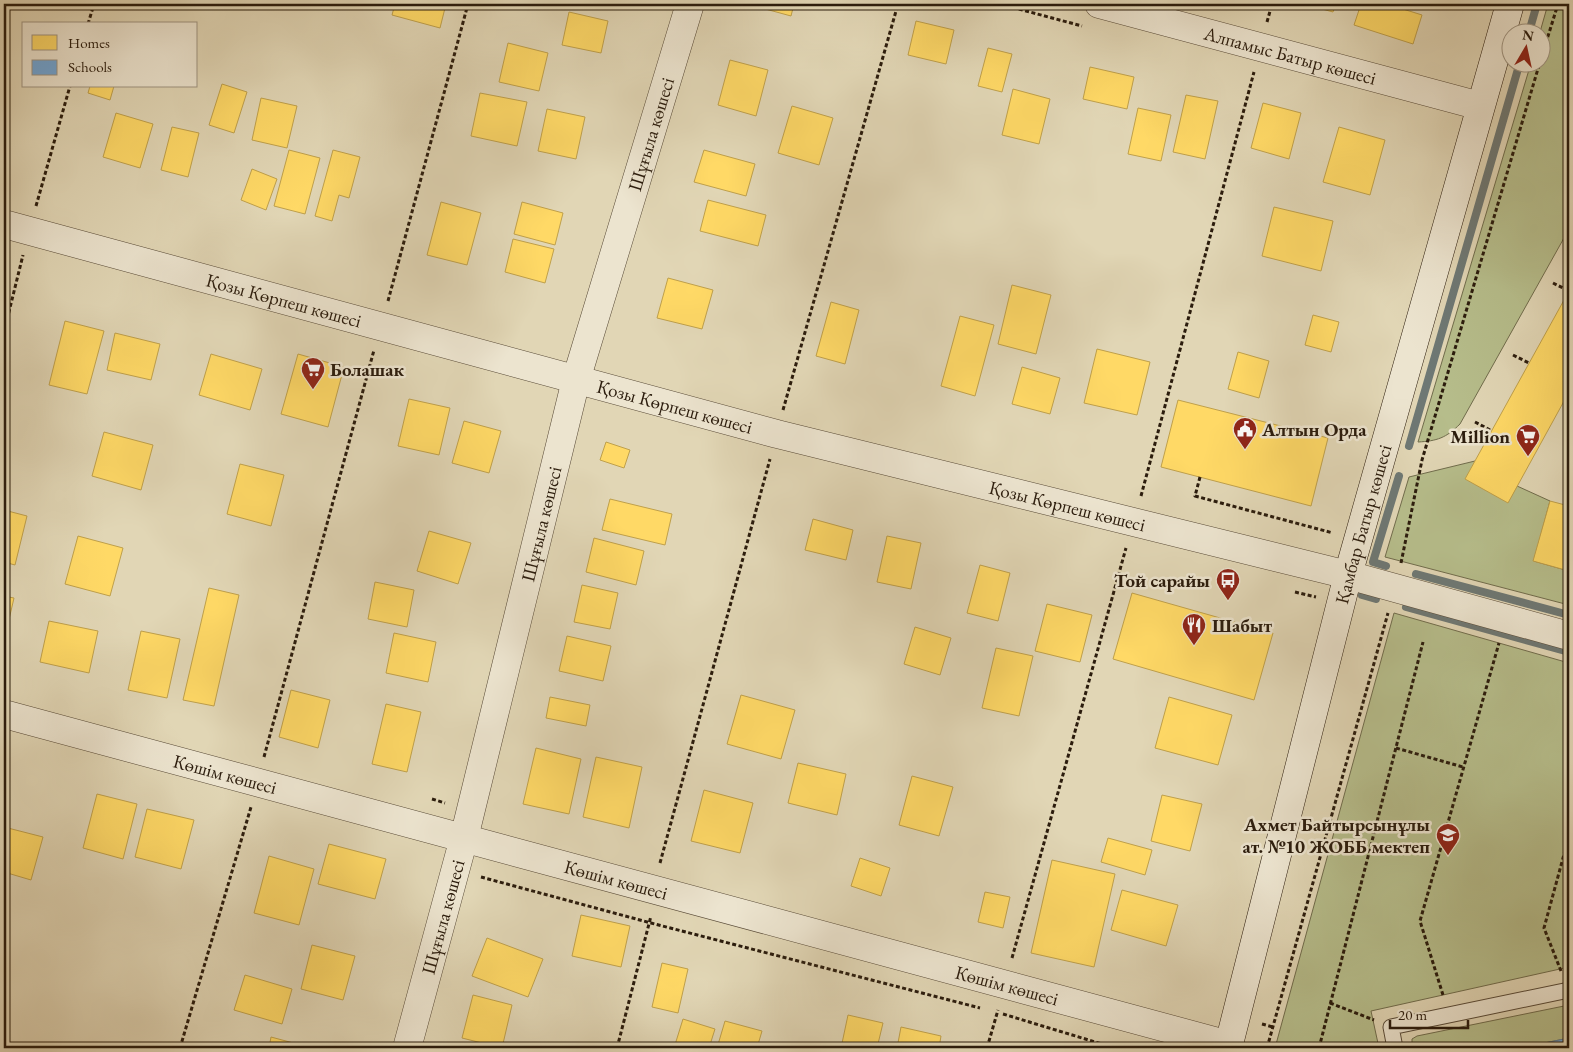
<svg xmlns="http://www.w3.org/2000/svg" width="1573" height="1052" font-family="'EB Garamond',serif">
<rect width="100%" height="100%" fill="#e1d6b5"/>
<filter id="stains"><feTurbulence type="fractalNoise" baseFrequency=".004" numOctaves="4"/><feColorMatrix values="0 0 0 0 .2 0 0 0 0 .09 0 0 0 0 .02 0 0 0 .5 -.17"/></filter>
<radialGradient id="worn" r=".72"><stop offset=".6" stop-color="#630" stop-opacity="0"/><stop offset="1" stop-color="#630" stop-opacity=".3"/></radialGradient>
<g fill="#b6bd8b" stroke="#706c4c">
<path d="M1548,4H1569V229L1460,424C1446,438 1437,441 1418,442L1531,63L1540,62V32Z"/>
<polygon points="1475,461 1508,502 1517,486 1550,501 1534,561 1569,571 1569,605 1385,557 1409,477"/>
<polygon points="1394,613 1569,663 1569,967 1371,1011 1379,1048 1275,1048"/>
<polygon points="1569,1005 1569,1038 1520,1048 1412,1048 1412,1039 1417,1036"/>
</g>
<g fill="#ffd966" stroke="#bfa04b">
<polygon points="395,4 446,4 440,28 392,15"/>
<polygon points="747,4 794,4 791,16"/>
<polygon points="1304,4 1336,4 1333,12"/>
<polygon points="1361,4 1387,4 1422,15 1413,44 1354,25"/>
<polygon points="569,12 608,21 601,53 562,45"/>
<polygon points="916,21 954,30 946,64 908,55"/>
<polygon points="508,43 548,53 539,91 499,82"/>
<polygon points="988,48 1012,54 1002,92 978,86"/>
<polygon points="730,60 768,70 756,116 718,105"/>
<polygon points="1090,67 1134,77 1127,109 1083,99"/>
<polygon points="222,84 247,92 234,133 209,125"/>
<polygon points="90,86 114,86 110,100 88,93"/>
<polygon points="1013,89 1050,99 1039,144 1002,135"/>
<polygon points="480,93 527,102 517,146 471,136"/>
<polygon points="1186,95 1218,101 1205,159 1173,152"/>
<polygon points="261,98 297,106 287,148 252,140"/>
<polygon points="1263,103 1301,113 1289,159 1251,148"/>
<polygon points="792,106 833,118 819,165 778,153"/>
<polygon points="1138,108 1171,115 1161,161 1128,154"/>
<polygon points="547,109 585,117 576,159 538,151"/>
<polygon points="116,113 153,124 140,168 103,157"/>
<polygon points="172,127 199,133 188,177 161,170"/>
<polygon points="1339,127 1385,140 1370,195 1323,182"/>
<polygon points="289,150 320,158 305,214 274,206"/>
<polygon points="333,150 360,157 349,198 339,195 332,221 315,216"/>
<polygon points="704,150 755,164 746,196 694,182"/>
<polygon points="252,169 277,179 266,210 241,200"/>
<polygon points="708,200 766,215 758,246 700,231"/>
<polygon points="441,202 481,213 467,265 427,255"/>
<polygon points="522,202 563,213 555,245 514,234"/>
<polygon points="1274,207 1333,221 1321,271 1262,256"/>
<polygon points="513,239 554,249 545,283 505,272"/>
<polygon points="668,278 713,290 702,329 657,318"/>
<polygon points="1012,285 1051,295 1036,354 998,344"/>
<polygon points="1569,291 1569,392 1508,503 1465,479"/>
<polygon points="831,302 859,310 845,364 816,356"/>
<polygon points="1313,315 1339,322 1331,352 1305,345"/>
<polygon points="960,316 994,325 975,396 941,386"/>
<polygon points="65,321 104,331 87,394 49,385"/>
<polygon points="115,333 160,344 151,380 107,370"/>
<polygon points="1097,349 1150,362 1137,415 1084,403"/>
<polygon points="1238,352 1269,361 1259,398 1228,389"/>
<polygon points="211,354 262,369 250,410 199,395"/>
<polygon points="298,354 344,367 328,427 281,414"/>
<polygon points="1022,367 1060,378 1050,414 1012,404"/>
<polygon points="409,399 450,408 439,455 398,446"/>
<polygon points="1178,400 1328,438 1311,506 1161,467"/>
<polygon points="464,421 501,431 489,473 452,463"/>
<polygon points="104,432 153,445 141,490 92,476"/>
<polygon points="606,442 630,450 624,468 600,460"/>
<polygon points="240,464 284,475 271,526 227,514"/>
<polygon points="610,499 672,514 665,545 602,530"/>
<polygon points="1550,501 1569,506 1569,571 1533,561"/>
<polygon points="4,510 27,516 15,565 4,562"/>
<polygon points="813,519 853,530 846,560 805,550"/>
<polygon points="429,531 471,543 458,584 417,571"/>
<polygon points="78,536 123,548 110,596 65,584"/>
<polygon points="887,536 921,543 911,589 877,582"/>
<polygon points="594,538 644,551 636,585 586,572"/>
<polygon points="980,565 1010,573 998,621 967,613"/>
<polygon points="375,582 414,590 407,627 368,619"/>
<polygon points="582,585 618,593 610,629 574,622"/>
<polygon points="209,588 239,595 214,706 183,700"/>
<polygon points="1132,593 1273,633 1254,700 1113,659"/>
<polygon points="4,596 14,598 4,641"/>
<polygon points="1047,604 1092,615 1080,662 1035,651"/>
<polygon points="49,621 98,631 89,673 40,662"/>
<polygon points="915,627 951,638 940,675 904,664"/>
<polygon points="141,631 180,639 167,698 128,690"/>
<polygon points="394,633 436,642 428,682 386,673"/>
<polygon points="567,636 611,646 603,681 559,671"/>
<polygon points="996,648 1033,656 1019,716 982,708"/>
<polygon points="291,690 330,700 318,748 279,737"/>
<polygon points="741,695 795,710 781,759 727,744"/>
<polygon points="550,697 590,705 586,726 546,718"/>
<polygon points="1169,697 1232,715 1218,765 1155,748"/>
<polygon points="386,704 421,712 407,772 372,764"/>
<polygon points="536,748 581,759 569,814 523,804"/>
<polygon points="596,757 642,767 629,828 583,817"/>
<polygon points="798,763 846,774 837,815 788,803"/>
<polygon points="912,776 953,787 939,836 899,825"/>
<polygon points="704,790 753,803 740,853 691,841"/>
<polygon points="97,794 137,804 123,859 83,848"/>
<polygon points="1162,795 1202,804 1190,851 1151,841"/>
<polygon points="147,809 194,820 181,869 135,857"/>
<polygon points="4,827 43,837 31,880 4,872"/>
<polygon points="1108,838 1152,850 1145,875 1101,862"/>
<polygon points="329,844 386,859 375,899 318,884"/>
<polygon points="269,856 314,869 299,925 254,913"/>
<polygon points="860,858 890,868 881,896 851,886"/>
<polygon points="1052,860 1115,874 1094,967 1031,953"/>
<polygon points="1122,890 1178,905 1166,946 1111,930"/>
<polygon points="985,892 1010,897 1003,928 978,922"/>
<polygon points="581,915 630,926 621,967 572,956"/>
<polygon points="487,938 543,959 528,997 472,976"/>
<polygon points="312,945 355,956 343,1000 301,989"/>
<polygon points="662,963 688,969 678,1013 652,1007"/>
<polygon points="245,975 292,989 282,1024 234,1010"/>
<polygon points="473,995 512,1005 502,1048 462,1038"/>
<polygon points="848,1015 883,1023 877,1048 841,1048"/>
<polygon points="683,1019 715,1029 709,1048 674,1048"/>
<polygon points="725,1021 762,1031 757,1048 717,1048"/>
<polygon points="901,1027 941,1036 939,1048 897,1048"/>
<polygon points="271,1037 312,1048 269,1048"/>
</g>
<polygon fill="#6fa8dc" stroke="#5b7e9e" points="1569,1038 1569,1048 1520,1048"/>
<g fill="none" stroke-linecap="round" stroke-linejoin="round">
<g stroke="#6e7874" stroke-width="8">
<polyline points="1529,32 1537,4"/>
<polyline points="1409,446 1520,62"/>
<polyline points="1386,566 1373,562 1399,476"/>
<polyline points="1416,574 1569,615"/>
<polyline points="1362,595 1376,599"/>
<polyline points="1406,607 1569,652"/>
</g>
<g stroke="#584a37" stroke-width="17">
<polyline id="lane" points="1395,1048 1391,1027 1569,990"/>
</g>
<g stroke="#584a37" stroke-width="29">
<g id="street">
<path id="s1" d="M1099,4L1480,106"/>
<path id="s2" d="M4,224L777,434L1348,575L1569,636"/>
<path id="s3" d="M4,714L1229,1045"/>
<path id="s4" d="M407,1048L464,838L576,380L690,4"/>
</g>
</g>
<g stroke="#2b1c0d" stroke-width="29">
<g id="secondary">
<path id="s5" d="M1228,1048L1348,575L1510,4"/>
</g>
</g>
<g stroke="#2b1c0d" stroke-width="3" stroke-dasharray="4 2.5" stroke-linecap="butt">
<polyline points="1000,4 1082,26"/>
<polyline points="1267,22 1272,4"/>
<polyline points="88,24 94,4"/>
<polyline points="1540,62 1558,4"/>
<polyline points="36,206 70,86"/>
<polyline points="1553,283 1569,291"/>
<polyline points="388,301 468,4"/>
<polyline points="4,332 23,255"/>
<polyline points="1513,355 1529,363"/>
<polyline points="783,410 898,4"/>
<polyline points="1475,422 1492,431"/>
<polyline points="1200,477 1195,496 1333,533"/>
<polyline points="1141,496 1254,72"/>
<polyline points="1401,563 1422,460 1540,62"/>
<polyline points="1295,592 1316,597"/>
<polyline points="1396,748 1463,767"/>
<polyline points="264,757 374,350"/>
<polyline points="432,799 445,803"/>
<polyline points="660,863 770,459"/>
<polyline points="481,877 651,923 980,1008"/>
<polyline points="1012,958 1126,548"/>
<polyline points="1561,971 1544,928 1569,836"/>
<polyline points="1443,995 1420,921 1499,643"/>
<polyline points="1330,1003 1374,1020"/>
<polyline points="1003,1014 1115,1048"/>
<polyline points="1262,1024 1273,1027"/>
<polyline points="180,1048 251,807"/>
<polyline points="617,1048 651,916"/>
<polyline points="987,1048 998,1010"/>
<polyline points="1267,1048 1388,613"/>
<polyline points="1319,1048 1423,642"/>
</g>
<use href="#lane" stroke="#ece4cf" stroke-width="15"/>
<use href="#street" stroke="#ece4cf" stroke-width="28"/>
<use href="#secondary" stroke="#ece4cf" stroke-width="28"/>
</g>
<defs>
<g id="supermarket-pin" transform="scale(1.25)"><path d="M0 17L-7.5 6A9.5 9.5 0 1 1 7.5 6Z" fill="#8f2418" stroke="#ece4cf"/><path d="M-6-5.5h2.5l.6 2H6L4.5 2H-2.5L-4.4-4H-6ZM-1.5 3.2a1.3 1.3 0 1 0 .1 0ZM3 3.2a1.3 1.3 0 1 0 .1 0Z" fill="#fff"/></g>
<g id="civic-pin" transform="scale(1.25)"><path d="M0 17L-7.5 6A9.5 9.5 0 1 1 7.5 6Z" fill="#8f2418" stroke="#ece4cf"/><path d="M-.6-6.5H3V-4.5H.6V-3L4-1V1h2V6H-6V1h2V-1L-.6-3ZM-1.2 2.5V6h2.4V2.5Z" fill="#fff"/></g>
<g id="bus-pin" transform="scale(1.25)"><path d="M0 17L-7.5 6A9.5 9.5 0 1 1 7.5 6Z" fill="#8f2418" stroke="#ece4cf"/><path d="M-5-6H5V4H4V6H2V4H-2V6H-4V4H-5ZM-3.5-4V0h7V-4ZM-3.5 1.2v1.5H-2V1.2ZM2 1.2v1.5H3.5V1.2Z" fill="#fff"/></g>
<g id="restaurant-pin" transform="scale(1.25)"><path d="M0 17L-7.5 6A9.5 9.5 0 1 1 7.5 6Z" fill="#8f2418" stroke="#ece4cf"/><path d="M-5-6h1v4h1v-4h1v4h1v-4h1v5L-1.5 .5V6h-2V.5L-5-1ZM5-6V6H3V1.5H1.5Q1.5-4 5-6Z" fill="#fff"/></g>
<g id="school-pin" transform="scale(1.25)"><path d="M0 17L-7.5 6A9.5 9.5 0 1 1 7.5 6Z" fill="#8f2418" stroke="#ece4cf"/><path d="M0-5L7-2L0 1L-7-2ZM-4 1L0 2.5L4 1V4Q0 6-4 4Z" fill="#fff"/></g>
</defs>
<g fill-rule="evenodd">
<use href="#supermarket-pin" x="313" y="369"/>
<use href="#civic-pin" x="1245" y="429"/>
<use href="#supermarket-pin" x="1528" y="436"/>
<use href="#bus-pin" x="1228" y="580"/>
<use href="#restaurant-pin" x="1194" y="625"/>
<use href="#school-pin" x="1448" y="835"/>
</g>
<g text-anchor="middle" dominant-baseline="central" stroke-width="5" stroke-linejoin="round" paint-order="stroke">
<g font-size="19" fill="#2b1c0d" stroke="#ece4cf">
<text stroke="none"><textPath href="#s1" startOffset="198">Алпамыс Батыр көшесі</textPath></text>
<text stroke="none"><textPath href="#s4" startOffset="946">Шұғыла көшесі</textPath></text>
<text stroke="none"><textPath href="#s2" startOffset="290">Қозы Көрпеш көшесі</textPath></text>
<text stroke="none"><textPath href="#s2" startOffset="695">Қозы Көрпеш көшесі</textPath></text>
<text stroke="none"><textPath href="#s2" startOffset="1100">Қозы Көрпеш көшесі</textPath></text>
<text stroke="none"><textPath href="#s4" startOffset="541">Шұғыла көшесі</textPath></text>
<text stroke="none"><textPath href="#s5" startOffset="541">Қамбар Батыр көшесі</textPath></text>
<text stroke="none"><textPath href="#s3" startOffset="229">Көшім көшесі</textPath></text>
<text stroke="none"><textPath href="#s3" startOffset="634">Көшім көшесі</textPath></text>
<text stroke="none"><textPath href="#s4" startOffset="136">Шұғыла көшесі</textPath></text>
<text stroke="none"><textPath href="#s3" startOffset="1039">Көшім көшесі</textPath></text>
</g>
<g font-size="19" font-weight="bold" fill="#2b1c0d" stroke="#ece4cf" text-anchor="start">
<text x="330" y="369">Болашак</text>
<text x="1262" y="429">Алтын Орда</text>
<text x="1510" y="436" text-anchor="end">Million</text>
<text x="1210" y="580" text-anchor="end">Той сарайы</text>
<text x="1212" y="625">Шабыт</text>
<text x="1430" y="824" text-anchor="end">Ахмет Байтырсынұлы<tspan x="1430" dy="22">ат. №10 ЖОББ мектеп</tspan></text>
</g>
</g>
<rect width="1573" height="1052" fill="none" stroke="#e1d6b5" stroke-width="20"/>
<rect x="5" y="5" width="1563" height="1042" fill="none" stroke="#2b1c0d" stroke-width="2.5"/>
<rect x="10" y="10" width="1553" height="1032" fill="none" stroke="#2b1c0d"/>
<rect x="22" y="22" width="175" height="65" fill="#ece4cf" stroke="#9f9481"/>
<rect x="32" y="35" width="25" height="15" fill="#ffd966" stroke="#9f9481"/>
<text x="68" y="48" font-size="15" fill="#2b1c0d">Homes</text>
<rect x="32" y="60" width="25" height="15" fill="#6fa8dc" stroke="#9f9481"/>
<text x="68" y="72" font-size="15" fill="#2b1c0d">Schools</text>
<g transform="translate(1526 48) rotate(9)"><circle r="24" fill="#ece4cf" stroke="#9f9481"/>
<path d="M0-4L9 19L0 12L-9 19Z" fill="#8f2418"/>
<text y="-8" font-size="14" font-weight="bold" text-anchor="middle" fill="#2b1c0d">N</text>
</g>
<path d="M1390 1020v8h78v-8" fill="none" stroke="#2b1c0d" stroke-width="2.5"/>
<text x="1398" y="1020" font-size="15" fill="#2b1c0d" stroke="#ece4cf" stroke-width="4" paint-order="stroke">20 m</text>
<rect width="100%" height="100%" filter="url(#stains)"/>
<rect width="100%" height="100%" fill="url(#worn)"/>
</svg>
